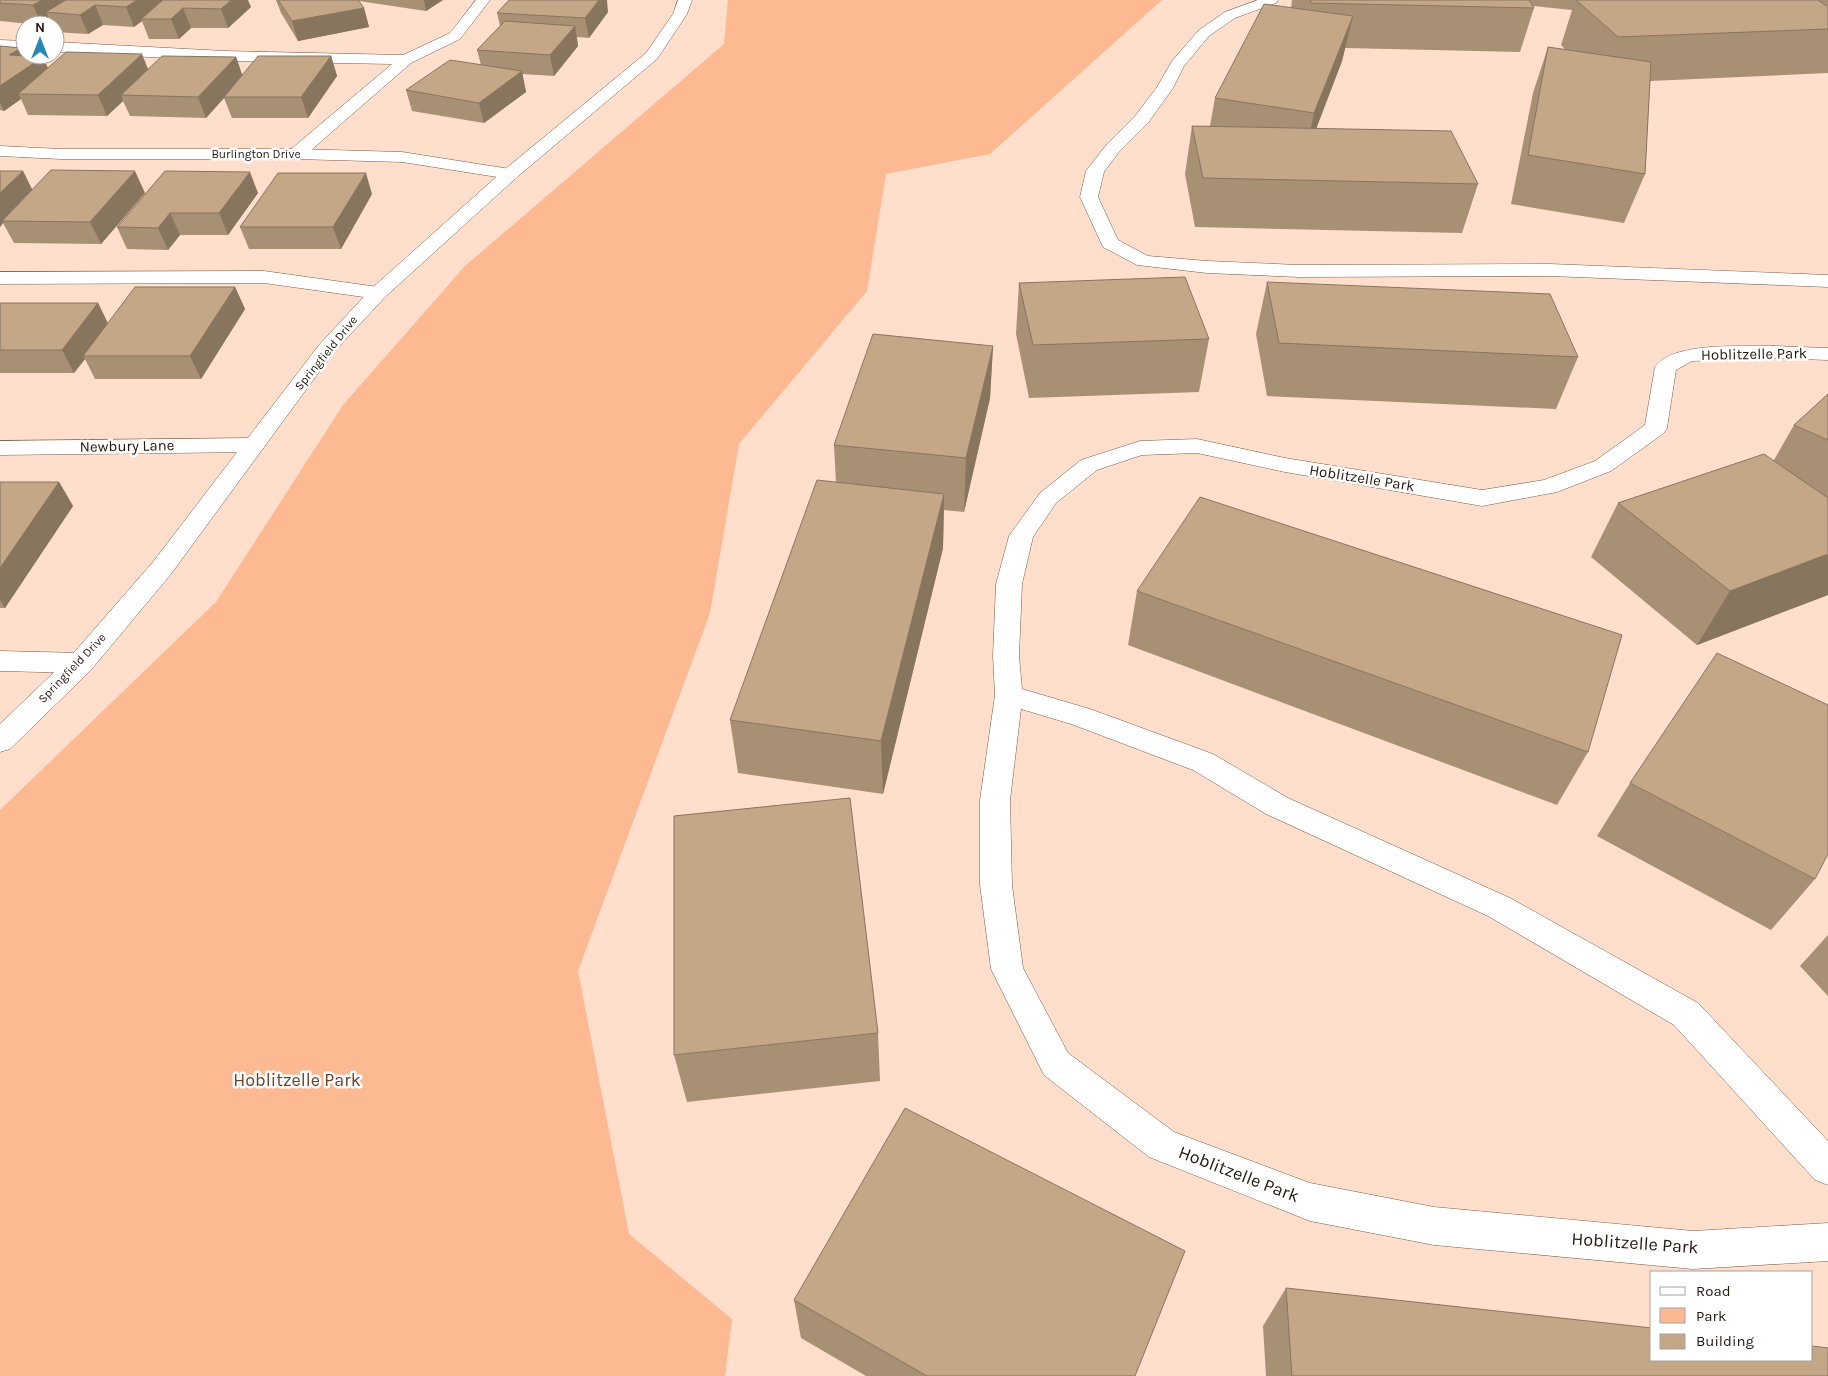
<svg xmlns="http://www.w3.org/2000/svg" width="1828" height="1376" font-family="Karla,sans-serif">
<rect width="100%" height="100%" fill="#ffdecc"/>
<polygon fill="#fcb992" points="728,0 1162,0 990,154 886,174 867,291 739,444 710,613 578,971 629,1234 732,1319 725,1376 0,1376 0,810 216,602 343,405 465,266 724,44"/>
<g fill="none" stroke-linecap="round" stroke-linejoin="round">
<g stroke="#7c5a46" stroke-width="1">
<g id="service">
<polygon points="476,0 490,0 460,39 411,63 302,158 296,159 290,158 287,154 290,150 392,64 225,61 55,52 55,42 225,51 403,55 450,33"/>
<polygon points="1258,0 1278,0 1276,3 1235,18 1209,36 1184,66 1173,88 1148,123 1119,152 1104,172 1098,197 1118,240 1148,256 1207,261 1299,265 1550,264 1828,275 1828,287 1550,276 1299,277 1207,273 1137,265 1103,247 1080,197 1086,171 1107,144 1136,115 1157,87 1172,61 1199,30 1225,12"/>
<polygon points="0,40 25,41 25,51 0,50"/>
<polygon points="264,271 378,287 385,289 388,293 385,297 378,299 264,283 0,284 0,272"/>
<path d="M1773,346L1828,348V360L1773,358L1692,361L1676,370L1667,428L1664,433L1611,471L1557,492L1482,506L1285,472L1197,453L1142,455L1097,470L1056,503L1033,537L1022,584L1019,656L1022,689L1090,709L1213,754L1288,798L1510,898L1698,1003L1828,1141V1185L1815,1180L1674,1025L1488,916L1266,814L1193,770L1071,724L1021,709L1010,800L1012,885L1023,968L1068,1053L1174,1132L1310,1183L1434,1207L1693,1231L1828,1223V1261L1693,1269L1434,1245L1310,1221L1149,1157L1044,1075L991,969L980,885V800L995,695L993,656L996,584L1009,536L1040,493L1081,460L1140,441L1197,439L1285,458L1482,490L1544,480L1595,461L1645,425L1655,367C1673,341 1744,347 1773,346Z"/>
<polygon points="0,651 81,653 91,656 95,663 91,670 81,673 0,671"/>
</g>
</g>
<g stroke="#7c5a46" stroke-width="1">
<g id="minor">
<polygon points="0,146 61,149 296,149 402,152 510,169 516,170 519,174 516,178 510,179 402,162 296,159 61,159 0,156"/>
<polygon points="254,438 262,440 265,445 262,450 254,452 0,455 0,441"/>
</g>
</g>
<g stroke="#7c5a46" stroke-width="1">
<polygon id="tertiary" points="678,0 692,0 687,14 657,59 516,178 385,297 333,353 171,574 91,670 10,749 0,752 0,724 71,656 153,562 319,345 371,289 504,170 646,53 673,14"/>
</g>
<use href="#service" fill="#fff" fill-rule="evenodd"/>
<use href="#minor" fill="#fff" fill-rule="evenodd"/>
<use href="#tertiary" fill="#fff" fill-rule="evenodd"/>
</g>
<g fill="#a89074">
<polygon points="0,0 251,7 228,28 191,28 179,39 149,39 142,21 134,27 103,25 88,34 55,32 55,25 52,25 50,20 41,25 0,21"/>
<polygon points="276,0 443,0 426,11 359,1 364,8 369,27 298,41 281,13"/>
<polygon points="1292,0 1828,0 1828,6 1826,6 1828,7 1828,73 1650,81 1645,174 1624,223 1511,204 1533,93 1548,47 1566,50 1561,45 1572,10 1533,6 1534,8 1520,52 1345,48 1342,61 1316,128 1478,184 1462,233 1195,227 1185,174 1192,126 1210,126 1215,98 1291,8"/>
<polygon points="608,12 589,38 577,37 578,46 554,76 522,74 526,92 484,123 412,111 406,90 481,65 477,50 500,26 497,13"/>
<polygon points="0,46 21,48 25,56 43,57 48,68 148,69 236,57 242,75 331,56 337,76 308,118 232,118 224,98 206,118 130,116 123,101 107,116 28,115 21,99 4,111 0,110"/>
<polygon points="0,171 23,171 32,190 145,193 101,244 14,243 3,223 0,227"/>
<polygon points="165,171 258,193 228,235 180,235 168,250 127,249 117,227"/>
<polygon points="372,194 341,249 249,249 240,227"/>
<polygon points="1267,282 1578,357 1556,409 1267,396 1256,334"/>
<polygon points="1019,283 1209,339 1199,392 1029,398 1016,334"/>
<polygon points="235,287 245,309 201,379 95,379 85,359 74,373 0,373 0,303 98,303 108,323"/>
<polygon points="993,346 990,398 964,512 944,510 943,548 883,794 738,773 730,720 836,483 834,445"/>
<polygon points="1828,394 1828,595 1697,645 1591,557 1618,503 1774,460 1794,425"/>
<polygon points="0,482 59,482 73,506 5,608 0,608"/>
<polygon points="1137,591 1588,752 1557,805 1128,645"/>
<polygon points="1630,783 1815,879 1771,930 1597,836"/>
<polygon points="1828,935 1828,996 1800,966"/>
<polygon points="878,1033 880,1081 687,1102 674,1055"/>
<polygon points="1286,1288 1828,1376 1266,1376 1263,1326"/>
<polygon points="794,1300 1135,1376 866,1376 801,1338"/>
</g>
<g fill="#88755e">
<polygon points="42,0 83,0 46,12 50,20 42,25 33,5"/>
<polygon points="137,0 171,0 141,19 142,21 134,27 126,7"/>
<polygon points="231,0 248,0 251,7 228,28 221,9"/>
<polygon points="424,0 443,0 426,11"/>
<polygon points="599,0 607,0 608,12 589,38 585,18"/>
<polygon points="95,5 103,25 88,34 80,15"/>
<polygon points="183,8 191,28 179,39 171,19"/>
<polygon points="364,8 369,27 298,41 292,21"/>
<polygon points="1353,16 1342,61 1304,161 1314,113"/>
<polygon points="575,26 578,46 554,76 550,55"/>
<polygon points="21,48 30,66 43,57 52,78 18,94 21,99 4,111 0,103 0,86 9,55"/>
<polygon points="142,54 150,74 121,95 123,101 107,116 98,95"/>
<polygon points="331,56 337,76 308,118 301,97"/>
<polygon points="236,57 243,77 224,97 224,98 206,118 198,97"/>
<polygon points="522,71 526,92 484,123 479,103"/>
<polygon points="23,171 34,193 2,221 3,223 0,227 0,193"/>
<polygon points="135,171 145,193 101,244 90,222"/>
<polygon points="250,172 258,193 228,235 219,213"/>
<polygon points="366,173 372,194 341,249 333,227"/>
<polygon points="170,213 180,235 168,250 158,228"/>
<polygon points="235,287 245,309 201,379 190,356"/>
<polygon points="98,303 109,326 83,356 85,359 74,373 62,350"/>
<polygon points="993,346 990,398 964,512 966,458"/>
<polygon points="59,482 73,506 5,608 0,600 0,568"/>
<polygon points="944,494 943,548 883,794 881,741"/>
<polygon points="1828,554 1828,595 1697,645 1730,591"/>
</g>
<g fill="#c3a787" stroke="#88755e">
<polygon points="0,0 42,0 33,5 0,3"/>
<polygon points="66,0 137,0 126,7 95,5 80,15 46,12"/>
<polygon points="163,0 231,0 221,9 183,8 171,19 141,19"/>
<polygon points="278,0 358,0 364,8 292,21"/>
<polygon points="509,0 599,0 585,18 497,13"/>
<polygon points="1310,0 1529,0 1534,8 1311,3"/>
<polygon points="1576,0 1818,0 1828,7 1828,29 1618,37"/>
<polygon points="1264,4 1353,16 1314,113 1215,98"/>
<polygon points="505,21 575,26 550,55 477,50"/>
<polygon points="0,46 21,48 9,55 43,57 0,86"/>
<polygon points="1548,47 1651,62 1645,174 1528,155"/>
<polygon points="66,52 142,54 98,95 18,94"/>
<polygon points="162,56 236,57 198,97 121,95"/>
<polygon points="258,56 331,56 301,97 224,97"/>
<polygon points="450,60 522,71 479,103 406,90"/>
<polygon points="1192,126 1451,131 1478,184 1203,178"/>
<polygon points="51,170 135,171 90,222 2,221"/>
<polygon points="0,171 23,171 0,193"/>
<polygon points="165,171 250,172 219,213 170,213 158,228 117,227"/>
<polygon points="278,173 366,173 333,227 240,227"/>
<polygon points="1185,277 1209,339 1033,345 1019,283"/>
<polygon points="1267,282 1550,294 1578,357 1279,343"/>
<polygon points="135,287 235,287 190,356 83,356"/>
<polygon points="0,303 98,303 62,350 0,350"/>
<polygon points="873,334 993,346 966,458 834,445"/>
<polygon points="1828,394 1828,440 1794,425"/>
<polygon points="1764,454 1828,498 1828,554 1730,591 1618,503"/>
<polygon points="817,480 944,494 881,741 730,720"/>
<polygon points="0,482 59,482 0,568"/>
<polygon points="1200,497 1622,635 1588,752 1137,591"/>
<polygon points="1717,653 1828,705 1828,854 1815,879 1630,783"/>
<polygon points="850,798 878,1033 674,1055 674,816"/>
<polygon points="905,1108 1185,1251 1135,1376 927,1376 794,1300"/>
<polygon points="1286,1288 1652,1328 1652,1360 1812,1360 1812,1346 1828,1348 1828,1376 1292,1376"/>
</g>
<g text-anchor="middle" dominant-baseline="central" stroke-width="5" stroke-linejoin="round" paint-order="stroke">
<g font-size="12" fill="#25170f" stroke="#fff">
<text x="256" y="154">Burlington Drive</text>
<text transform="translate(326 353) rotate(-51)">Springfield Drive</text>
<text transform="translate(72 668) rotate(-46)">Springfield Drive</text>
</g>
<g font-size="15" fill="#25170f" stroke="#fff">
<text transform="translate(1754 354) rotate(-1)">Hoblitzelle Park</text>
<text transform="translate(127 446) rotate(-1)">Newbury Lane</text>
<text transform="translate(1362 478) rotate(9)">Hoblitzelle Park</text>
</g>
<g font-size="18" fill="#724225" stroke="#fff">
<text x="297" y="1080">Hoblitzelle Park</text>
</g>
<g font-size="18" fill="#25170f" stroke="#fff">
<text transform="translate(1239 1174) rotate(21)">Hoblitzelle Park</text>
<text transform="translate(1635 1243) rotate(4)">Hoblitzelle Park</text>
</g>
</g>
<rect x="1650" y="1271" width="162" height="90" fill="#ffffff" stroke="#a8a29f"/>
<rect x="1660" y="1287" width="25" height="8" fill="#ffffff" stroke="#a8a29f"/>
<text x="1696" y="1296" font-size="15" fill="#25170f">Road</text>
<rect x="1660" y="1308" width="25" height="15" fill="#fcb992" stroke="#a8a29f"/>
<text x="1696" y="1321" font-size="15" fill="#25170f">Park</text>
<rect x="1660" y="1334" width="25" height="15" fill="#c3a787" stroke="#a8a29f"/>
<text x="1696" y="1346" font-size="15" fill="#25170f">Building</text>
<g transform="translate(40 40)"><circle r="24" fill="#ffffff" stroke="#a8a29f"/>
<path d="M0-4L9 19L0 12L-9 19Z" fill="#268bb4"/>
<text y="-8" font-size="14" font-weight="bold" text-anchor="middle" fill="#25170f">N</text>
</g>
</svg>
